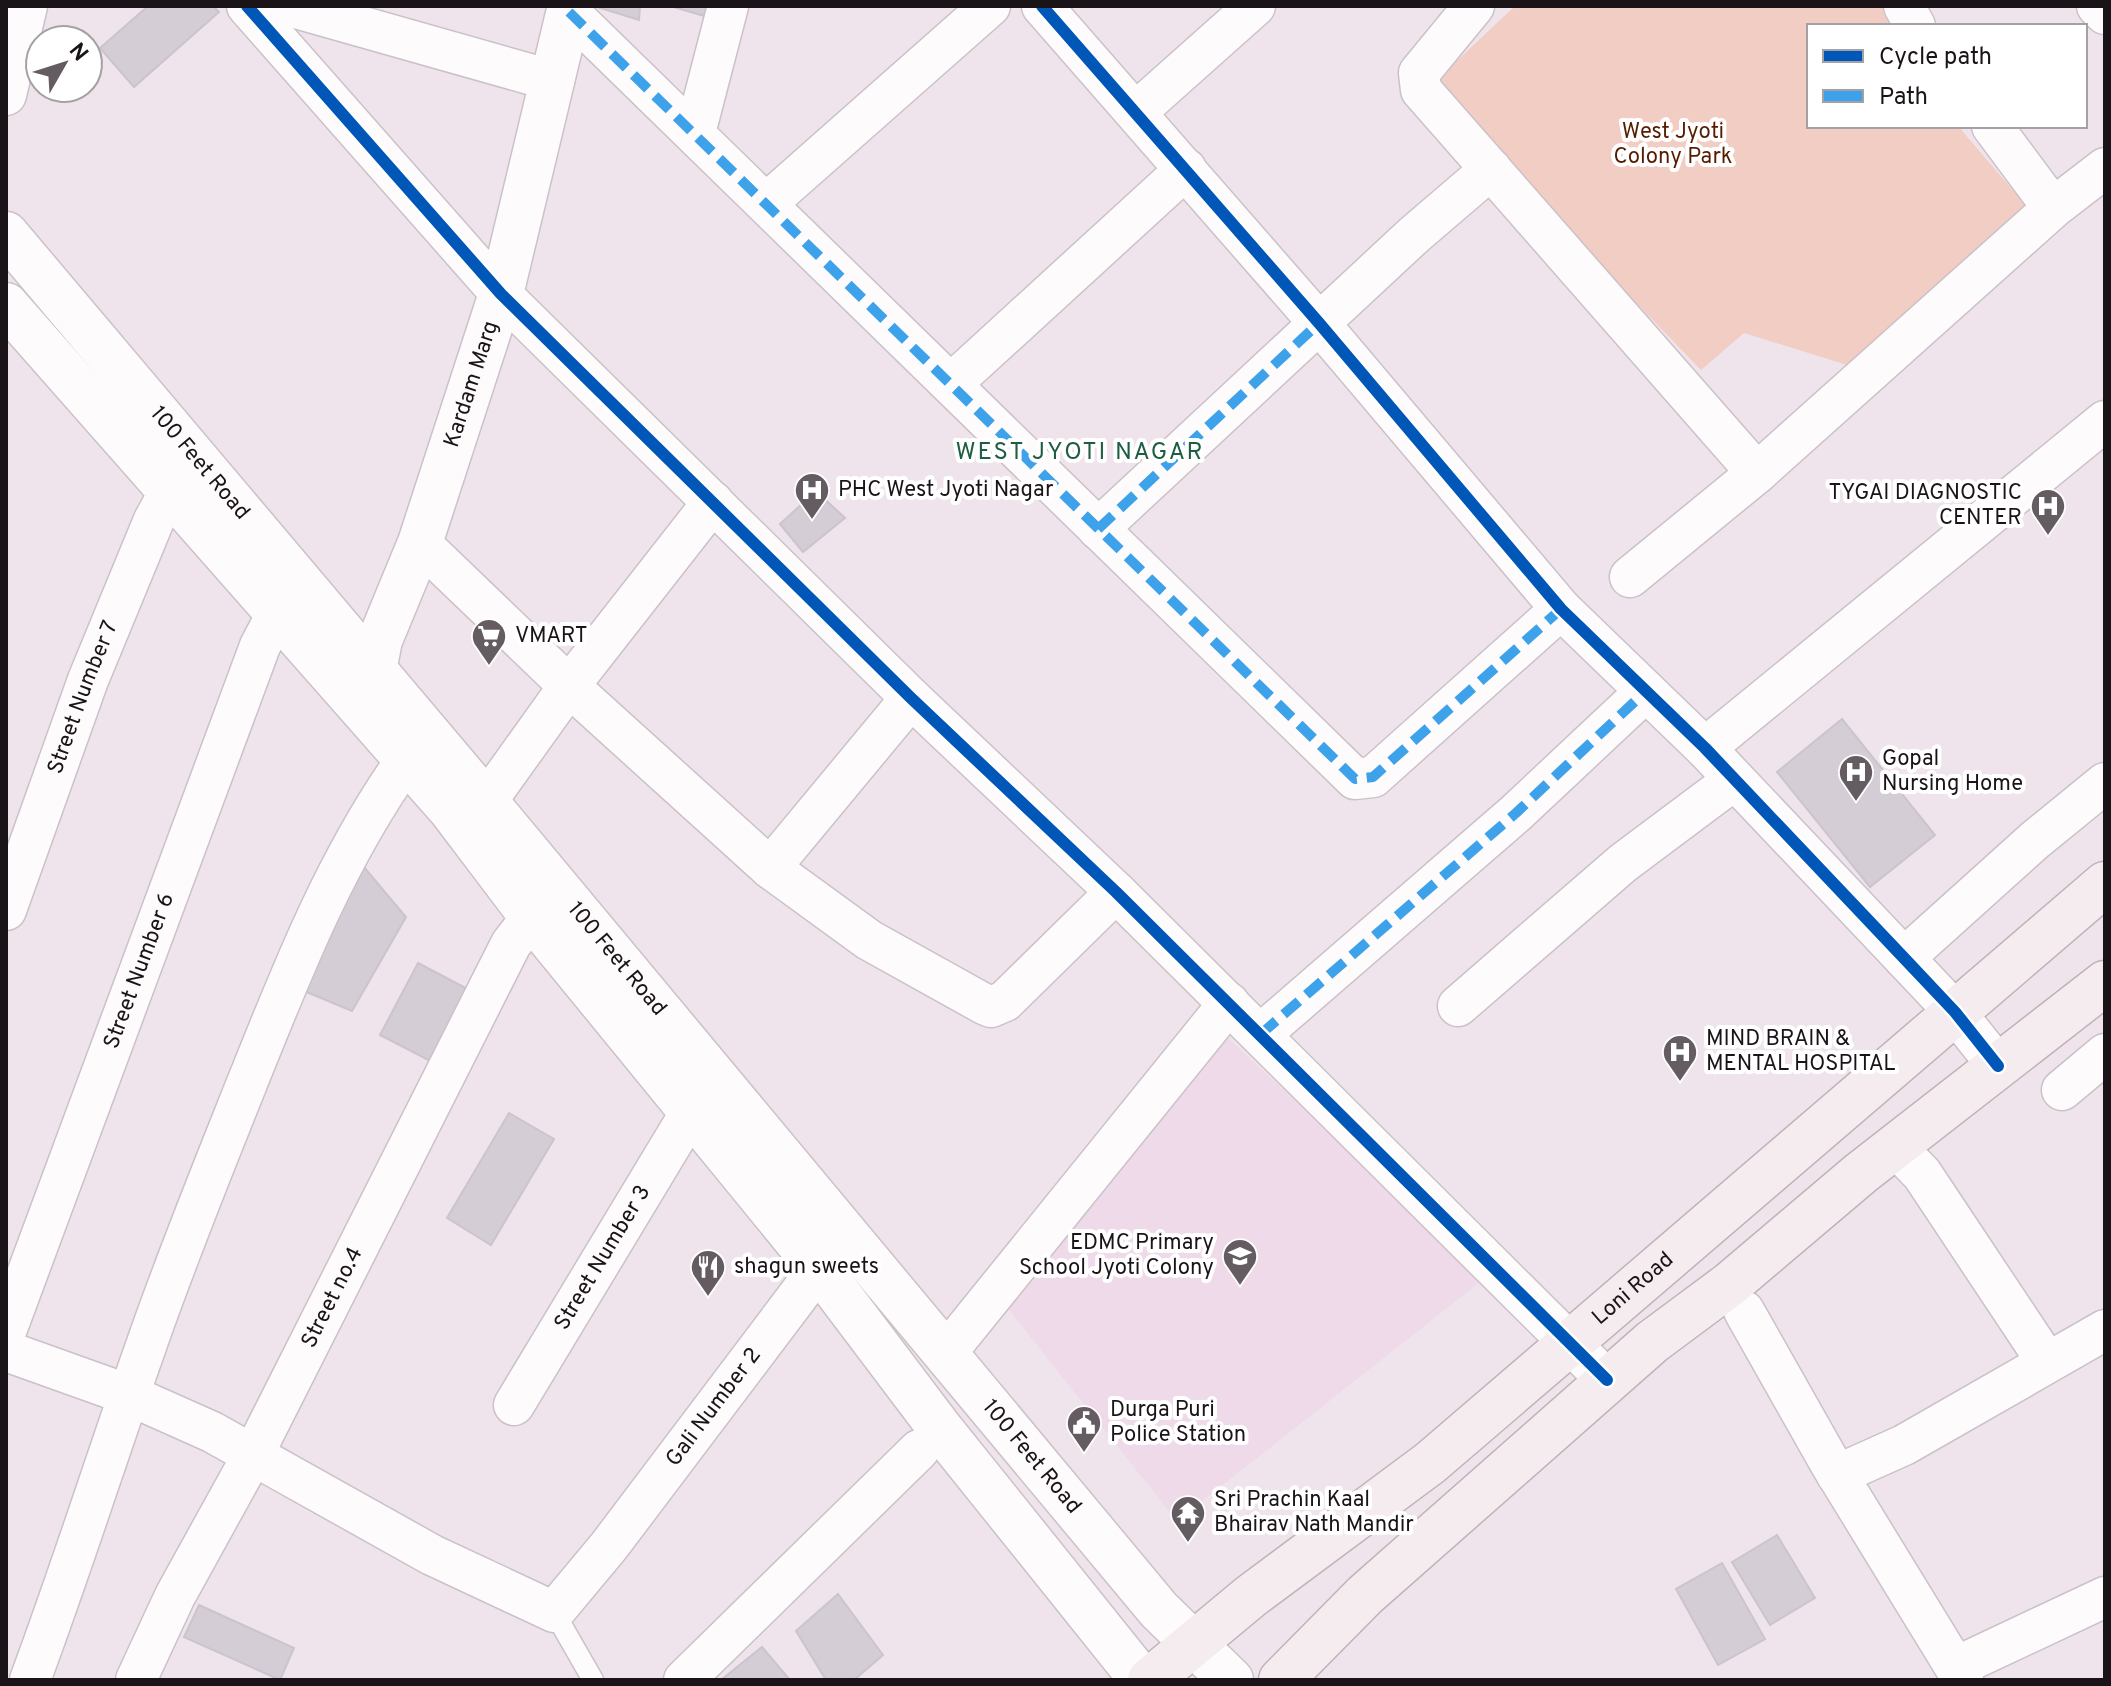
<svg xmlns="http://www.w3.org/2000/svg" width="2111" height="1686" font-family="Overpass,sans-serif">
<rect width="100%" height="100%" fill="#efe4ec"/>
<polygon fill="#eedae9" points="1226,1036 1485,1278 1177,1521 998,1296"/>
<polygon fill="#f1cdc4" points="1515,6 1889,6 1897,26 1809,26 1809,126 1958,126 2029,209 1847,365 1744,333 1701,370 1428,88"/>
<g fill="#d4cdd6" stroke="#cac4cc" stroke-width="2">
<polygon points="148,6 213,6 219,12 134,87 100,48"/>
<polygon points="594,6 640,6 639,20"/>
<polygon points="670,6 714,6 711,18"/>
<polygon points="816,491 845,518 803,552 780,524"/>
<polygon points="1842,719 1935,835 1870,887 1777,772"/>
<polygon points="358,860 406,917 352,1011 299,989"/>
<polygon points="418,963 475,993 438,1065 380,1035"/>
<polygon points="509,1113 554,1139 491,1245 447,1218"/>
<polygon points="1777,1535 1815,1598 1770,1625 1732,1562"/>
<polygon points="1722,1563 1765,1639 1718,1665 1676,1589"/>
<polygon points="838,1594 883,1655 854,1680 826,1680 796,1631"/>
<polygon points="199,1605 294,1648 280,1680 184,1637"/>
<polygon points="762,1647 790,1680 721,1680"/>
</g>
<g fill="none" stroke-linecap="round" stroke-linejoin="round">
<g stroke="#cbc1c8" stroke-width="23">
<polyline id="service" points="554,1612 593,1680"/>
</g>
<g stroke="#cbc1c8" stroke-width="43">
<g id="minor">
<polyline points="247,6 501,294 911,698 1116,892 1607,1380"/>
<polyline points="289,6 554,81"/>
<polyline points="1042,6 1319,323 1561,609 1705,748 1904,958 1955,1012 1998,1066"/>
<polyline points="1474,6 1419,73 1421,90 1757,473"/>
<polyline points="1904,6 1915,26"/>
<polyline points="2097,6 2105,14"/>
<polyline points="569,12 1355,779 1373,777 1561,609"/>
<polyline points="6,95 27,6"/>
<polyline points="1136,112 1255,6"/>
<polyline points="1992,126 2053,208"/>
<polyline points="695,133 728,6"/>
<polyline points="767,203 990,6"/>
<polyline points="951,384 1186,169"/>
<polyline points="1098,529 1414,235 1491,169"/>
<polyline points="420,543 569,686 770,868 869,940 984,1004 991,1007 1005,1001 1116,892"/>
<polyline points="1630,577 1757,473 2053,208 2105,168"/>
<polyline points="1705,748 2105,421"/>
<polyline points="486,802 569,686 713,502"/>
<polyline points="770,868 911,698"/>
<path id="s1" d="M6,910L88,680L154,520L171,489"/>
<polyline points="1904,958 2035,840 2105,783"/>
<polyline points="1458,1006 1623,863 1734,780"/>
<polyline points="1261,1034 1516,813 1646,691"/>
<polyline points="2062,1090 2105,1054"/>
<polyline points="1895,1146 1922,1174 2047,1362"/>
<polyline points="1744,1311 1830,1463 1963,1680"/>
<path id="s2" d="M6,1331L260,646L278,612"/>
<path id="s3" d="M6,1351L129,1395L212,1432L432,1555L554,1612L609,1546L819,1268"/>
<polyline points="946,1353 1229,1003"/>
<path id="s4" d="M514,1405L692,1110"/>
<polyline points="1837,1475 1904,1445 2105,1330"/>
<polyline points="1956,1667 2105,1597"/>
<path d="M30,1680C71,1570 106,1459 145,1349C176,1259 212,1171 247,1083C292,971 336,858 407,759"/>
<path id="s5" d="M136,1680L175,1596L254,1453L511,944L532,917"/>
<polyline points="684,1680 919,1450"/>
</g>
</g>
<g stroke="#cbc1c8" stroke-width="47">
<g id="tertiary">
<path id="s6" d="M368,701L380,640L420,543L501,294L570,6"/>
</g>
</g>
<g stroke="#cbc1c8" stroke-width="47">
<g id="secondary">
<path id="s7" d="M6,234L486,802L1159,1610L1231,1680"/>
<polyline points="6,305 451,810 532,917 819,1268 939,1427 1142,1680"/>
</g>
</g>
<g stroke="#c1b2b8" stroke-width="47">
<g id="trunk">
<path id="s8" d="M1150,1680L1251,1596L1430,1463L2105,884"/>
<polyline points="1281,1680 1365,1595 1652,1342 1730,1284 1861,1173 2105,983"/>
</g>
</g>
<use href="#service" stroke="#fdfbfc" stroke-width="20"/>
<use href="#minor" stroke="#fdfbfc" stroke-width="40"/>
<use href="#tertiary" stroke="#fdfbfc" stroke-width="44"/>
<use href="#secondary" stroke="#fdfbfc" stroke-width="44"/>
<use href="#trunk" stroke="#f4ecee" stroke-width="44"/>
<g stroke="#3da2ea" stroke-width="10" stroke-dasharray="20 10" stroke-linecap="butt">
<polyline points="569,12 1355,779 1373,777 1561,609"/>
<polyline points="1098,529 1319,323"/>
<polyline points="1261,1034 1516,813 1646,691"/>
</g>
<g stroke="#fff" stroke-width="17">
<g id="cycleway">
<polyline points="247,6 501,294 911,698 1116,892 1607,1380"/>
<polyline points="1042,6 1319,323 1561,609 1705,748 1904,958 1955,1012 1998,1066"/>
</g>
</g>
<use href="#cycleway" stroke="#0057b8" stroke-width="12"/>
</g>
<defs>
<g id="hospital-pin" transform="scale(1.8)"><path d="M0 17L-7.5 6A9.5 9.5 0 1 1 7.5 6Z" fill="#655c62" stroke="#fff"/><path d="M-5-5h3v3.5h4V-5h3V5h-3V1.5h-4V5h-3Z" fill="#fff"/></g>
<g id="supermarket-pin" transform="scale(1.8)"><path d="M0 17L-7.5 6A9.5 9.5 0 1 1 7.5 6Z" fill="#655c62" stroke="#fff"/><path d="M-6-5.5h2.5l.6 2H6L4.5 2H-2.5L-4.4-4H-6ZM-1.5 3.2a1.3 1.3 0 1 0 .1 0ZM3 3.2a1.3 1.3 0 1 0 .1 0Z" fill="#fff"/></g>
<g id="school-pin" transform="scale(1.8)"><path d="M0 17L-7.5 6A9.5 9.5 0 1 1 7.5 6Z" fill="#655c62" stroke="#fff"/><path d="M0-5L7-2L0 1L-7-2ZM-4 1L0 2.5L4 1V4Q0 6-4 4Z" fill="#fff"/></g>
<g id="restaurant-pin" transform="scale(1.8)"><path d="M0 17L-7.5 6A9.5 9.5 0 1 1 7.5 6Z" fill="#655c62" stroke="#fff"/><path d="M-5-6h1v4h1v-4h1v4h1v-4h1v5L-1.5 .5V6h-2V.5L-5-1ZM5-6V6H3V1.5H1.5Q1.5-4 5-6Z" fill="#fff"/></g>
<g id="civic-pin" transform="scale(1.8)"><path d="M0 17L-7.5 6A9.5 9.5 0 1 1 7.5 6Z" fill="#655c62" stroke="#fff"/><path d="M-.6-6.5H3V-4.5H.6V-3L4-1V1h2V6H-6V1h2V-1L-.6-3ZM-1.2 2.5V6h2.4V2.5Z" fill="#fff"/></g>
<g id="temple-pin" transform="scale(1.8)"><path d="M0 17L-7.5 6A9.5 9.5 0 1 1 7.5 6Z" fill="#655c62" stroke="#fff"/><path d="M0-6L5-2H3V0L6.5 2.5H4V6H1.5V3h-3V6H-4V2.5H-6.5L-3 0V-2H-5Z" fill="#fff"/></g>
</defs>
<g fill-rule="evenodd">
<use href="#hospital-pin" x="812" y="490"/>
<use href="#hospital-pin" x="2048" y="506"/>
<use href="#supermarket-pin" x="489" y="636"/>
<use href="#hospital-pin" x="1856" y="772"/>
<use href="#hospital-pin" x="1680" y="1052"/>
<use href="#school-pin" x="1240" y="1256"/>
<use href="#restaurant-pin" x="708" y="1267"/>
<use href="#civic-pin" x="1084" y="1423"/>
<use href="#temple-pin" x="1188" y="1513"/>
</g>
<g text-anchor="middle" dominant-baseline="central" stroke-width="8" stroke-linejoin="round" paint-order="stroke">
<g font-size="22" fill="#561c00" stroke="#fff">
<text x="1673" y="132">West Jyoti<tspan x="1673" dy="25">Colony Park</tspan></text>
</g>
<g font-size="22" fill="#1a1318" stroke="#fff">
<text stroke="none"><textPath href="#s6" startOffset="334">Kardam Marg</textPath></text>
<text stroke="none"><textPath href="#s7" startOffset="300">100 Feet Road</textPath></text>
<text stroke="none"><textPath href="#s1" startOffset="226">Street Number 7</textPath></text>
<text stroke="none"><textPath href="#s7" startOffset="948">100 Feet Road</textPath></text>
<text stroke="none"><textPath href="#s2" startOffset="384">Street Number 6</textPath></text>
<text stroke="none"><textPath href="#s4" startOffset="172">Street Number 3</textPath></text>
<text stroke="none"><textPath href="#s8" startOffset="622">Loni Road</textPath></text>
<text stroke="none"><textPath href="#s5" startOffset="430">Street no.4</textPath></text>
<text stroke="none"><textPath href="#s3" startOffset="868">Gali Number 2</textPath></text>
<text stroke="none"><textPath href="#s7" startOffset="1596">100 Feet Road</textPath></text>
</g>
<g font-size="22" fill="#1a1318" stroke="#fff" text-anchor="start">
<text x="838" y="490">PHC West Jyoti Nagar</text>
<text x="2022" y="493" text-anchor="end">TYGAI DIAGNOSTIC<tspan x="2022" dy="25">CENTER</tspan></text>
<text x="515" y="636">VMART</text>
<text x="1882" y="759">Gopal<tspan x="1882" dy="25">Nursing Home</tspan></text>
<text x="1706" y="1039">MIND BRAIN &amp;<tspan x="1706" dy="25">MENTAL HOSPITAL</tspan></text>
<text x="1214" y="1243" text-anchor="end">EDMC Primary<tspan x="1214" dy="25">School Jyoti Colony</tspan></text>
<text x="734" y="1267">shagun sweets</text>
<text x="1110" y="1410">Durga Puri<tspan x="1110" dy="25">Police Station</tspan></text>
<text x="1214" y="1500">Sri Prachin Kaal<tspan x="1214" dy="25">Bhairav Nath Mandir</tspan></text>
</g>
<g font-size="24" letter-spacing="2" fill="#1d5d41" stroke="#fff">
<text x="1080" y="453">WEST JYOTI NAGAR</text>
</g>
</g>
<rect width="2111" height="1686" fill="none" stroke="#1a1318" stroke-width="16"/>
<rect x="1807" y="24" width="280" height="104" fill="#ffffff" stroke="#a3a1a3" stroke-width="2"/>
<rect x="1823" y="50" width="40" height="12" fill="#0057b8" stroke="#a3a1a3" stroke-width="2"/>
<text x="1879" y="64" font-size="24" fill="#1a1318">Cycle path</text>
<rect x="1823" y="90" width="40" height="12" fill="#3da2ea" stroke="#a3a1a3" stroke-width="2"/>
<text x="1879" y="104" font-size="24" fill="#1a1318">Path</text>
<g transform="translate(64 64) rotate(51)"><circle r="38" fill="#ffffff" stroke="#a3a1a3" stroke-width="2"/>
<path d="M0-6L14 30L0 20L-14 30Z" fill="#655c62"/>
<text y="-12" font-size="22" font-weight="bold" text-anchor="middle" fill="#1a1318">N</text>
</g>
</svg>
